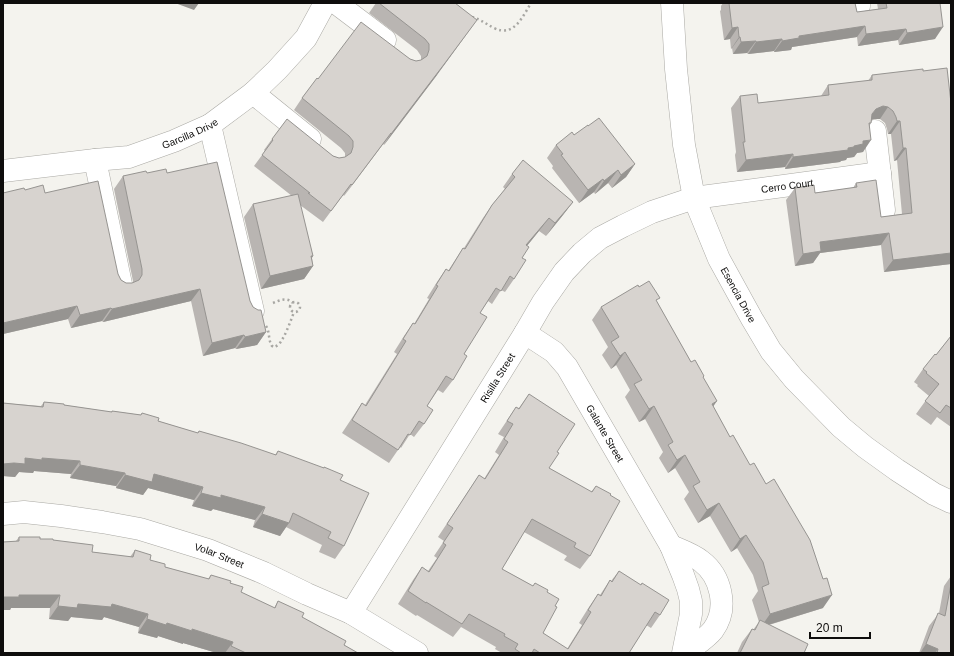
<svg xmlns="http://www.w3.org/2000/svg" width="954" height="656" font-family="Helvetica,sans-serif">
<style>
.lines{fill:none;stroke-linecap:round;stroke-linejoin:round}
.minor-casing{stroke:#aaa9a4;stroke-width:23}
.path{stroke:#a8a7a3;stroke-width:2.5;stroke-dasharray:2 3;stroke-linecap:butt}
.minor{stroke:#fff;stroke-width:22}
.wall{fill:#b9b5b2}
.shaded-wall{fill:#969491}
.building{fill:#d7d3cf;stroke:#969491}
.labels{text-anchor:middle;stroke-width:3;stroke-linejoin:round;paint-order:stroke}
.street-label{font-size:10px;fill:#0e0d0c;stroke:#f4f3ee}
</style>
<rect width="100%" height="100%" fill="#f4f3ee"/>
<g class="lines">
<defs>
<g id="minor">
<path d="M336,3l49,37"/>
<path id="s1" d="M672,3l4,66 8,76 10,53 25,61 33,60 19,32 23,28 47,48 24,20 32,23 37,24 17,8"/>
<path d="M859,3v3"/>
<path d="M253,93l57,46"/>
<path d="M210,125l43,186"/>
<path d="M875,131l9,79"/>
<path d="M95,160l26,124"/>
<path id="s2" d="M3,171l92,-11 34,-3 45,-16 36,-16 43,-32 24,-23 29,-32 19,-35"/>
<path id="s3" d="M525,333l29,19 13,15 104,179 12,29 5,14 3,12v13l-8,39"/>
<path id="s4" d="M3,514l21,-2 37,4 41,6 38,7 68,21 56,23 43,21 44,19 66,40"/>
<path d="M671,546c9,4 21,8 30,15 20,15 28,47 12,69 -6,8 -19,16 -28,23"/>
<path id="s5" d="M351,613l174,-280 18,-31 21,-30 18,-19 18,-15 23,-12 29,-14 42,-14 186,-25"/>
</g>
</defs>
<!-- minor casing -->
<use href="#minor" class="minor-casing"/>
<!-- path -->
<path class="path" d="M472,17c10,3 14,7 22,11 20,10 29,-12 37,-25
M290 307a5 5 0 1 1 10 0a5 5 0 1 1-10 0Z
M273,303c7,-3 14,-6 20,0
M266,326c4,6 2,14 6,20 3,1 3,1 6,-1 6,-5 13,-25 16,-33"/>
<!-- minor -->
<use href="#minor" class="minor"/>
</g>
<!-- wall -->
<path class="wall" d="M376,3h79l-18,72 -53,70 -1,-1 -39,52 -1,-1 -20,27 -23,-17 13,51 -1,2 1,8 -9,13 -43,10 -17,-72 9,-13 39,-8 -38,-30 11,-15 -1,-1 8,-11 61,17 6,2 6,-1v-4l-4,-5 -47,-38 8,-12 16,-19 92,-20 6,2 5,-1v-4l-4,-6 -48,-37z
M723,3h132l2,9 21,-3 -1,-6h63l-5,36 -36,6 -1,-5 -40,6 -1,-9 -65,10 -1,3 -17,2v-1l-26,3 -1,-1 -14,1 -1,-6 -1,1 -1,-10 -6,1 -4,-29 1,-1v-4z
M923,71l28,32v161l-67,8 -3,-27 -61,8 -7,10 -18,3 -9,-66 9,-12 20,5 38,-5 3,-5 25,34 21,-3 -5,-54 -3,1 -3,-27h-3l-1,-5 -2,-6 -5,-4h-6l-2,1 -2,5 -7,27 -6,1 -3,4 -7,1 -1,2 -5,1 -1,1 -55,7v-2l-48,5 -2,-17 1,-3 -5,-44 9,-12 18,7 63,-7 7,-11 40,-4 4,-6z
M588,126l47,38 -9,13 -14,11 -4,-5 -13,11 -1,-2 -15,11 -27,-35 1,-2 -6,-8 9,-13 18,-10z
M147,173h20l83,128 16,31 -9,13 -21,4 -1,-1 -32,8 -12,-55 -88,21 -1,-1 -31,7 -3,-9 -65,15v-141l22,-3 20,3 73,81 3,6 5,3h7v-2l-19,-92 9,-13z
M512,174l61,28 -10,13 -17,21 -7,-5 -12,15 -13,33 -9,13 -4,-2 -9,14 -4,-3 -8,12 -16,41 -11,26 -10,13 -5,-3 -11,16 -3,18 -10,13 -4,-3 -9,14 -1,-1 -11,16 -47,-30 20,-30 3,2 32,-51 -3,-2 10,-16 9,-13 1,1 15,-25 -2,-1 10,-16 9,-13 2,2 15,-23h1l19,-30 9,-13 13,-16 -2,-2z
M639,287l18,15 34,60 12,15 10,29 110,202 -54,17 35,28h-67l5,-11 10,-13 1,1 6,-8 -7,-22 6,-9 -5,-16 -16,-27 -6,4 -21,-36 -12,7 -14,-24 5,-7 -14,-24 -7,5 -9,-15 4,-6 -18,-33 -6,3 -14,-25 5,-7 -14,-25 -5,4 -9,-14 6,-8 -16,-27 9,-13z
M951,336v91l-14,-10 -6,8 -15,-11 13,-18 -12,-10 1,-1 -4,-3 9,-13 13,-14z
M529,394l28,58 -8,16 42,24 5,-6 -6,70 -10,13 -16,-9 3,-4 -43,-24 -22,37 31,17 2,-3 12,9 8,14 -12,27 24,16 15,-24 -3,-2 10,-16 9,-13 2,1 10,-15 1,1 8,-10 41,44 -9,13 -5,-3 -17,28h-127l-7,-4 1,-2 -35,-20 -8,10 -36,-22 -1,1 -18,-12 15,-24 9,-13 6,4 9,-13 -3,-2 10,-15 -6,-4 41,-62 5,4 15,-24 -4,-3 9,-15 -6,-3 18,-27 3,1z
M44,402l20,3 47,7 1,-1 29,4 1,-2 16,8 40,12 1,-2 76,24 3,-4 62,29 4,66 -9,13 -16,-7 3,-7 -36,-18 -6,9 -27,-9 2,-7 -42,-11 -2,2 -19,-5 2,-6 -46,-12 -5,7 -27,-7v-2l-46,-8 1,-4 -37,-3 -1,2 -14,-1 -4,5 -12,-1v-73l38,3z
M19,537l34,3 39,12 38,5 5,-7 15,10 15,7 43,12 3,-4 19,8 11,9 33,16 4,-7 66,44 14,8h-141l-34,-10v1l-25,-8 -1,2 -19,-5 1,-6 -35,-10 -2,3 -31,-3 -3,4 -19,-2 1,-11h-39l-1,2h-7v-68l13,-1z
M951,576v77h-32l10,-27 10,-13 5,-27z"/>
<!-- shaded-wall -->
<path class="shaded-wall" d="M175,3h24l-5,7z
M477,20l-40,55 -53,70 7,-11z
M865,26l-8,11 -65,10 -1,3 -17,2 8,-11 17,-5z
M738,27l-8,12 -6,1 8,-12z
M943,27l-8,12 -36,6 8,-12z
M906,29l-8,11 -40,6 8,-12z
M739,37h1l-8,11 -1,1z
M782,39l-8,12 -26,3 8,-12z
M756,41l-9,12 -14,1 8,-12z
M883,106l5,1 -8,12h-6l-7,2 9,-12z
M897,121h3l-9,13h-3z
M391,133l-8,11 -39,52 8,-11z
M871,140l-8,12 -6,1 -3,4 -7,1 -1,2 -5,1 -1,1 -55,7 8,-12 55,-9 15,-7z
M903,148h3l-9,12 -3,1z
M793,154l-8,13 -48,5 9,-12z
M635,164l-9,13 -14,11 9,-13z
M618,170l-10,13 -13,11 9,-13z
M603,179l-9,13 -15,11 9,-13z
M573,202l-10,13 -17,21 9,-13z
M549,218l-10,13 -22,27 9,-13z
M889,233l-8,12 -61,8 -7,10 -18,3 8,-12 17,-12z
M951,253v11l-67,8 9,-12z
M311,256h2l-9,12 9,-2 -9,13 -43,10 9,-13z
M200,289l-9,12 -88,21 9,-13z
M77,306l-9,13 -65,15v-11z
M111,308l-9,13 -31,7 9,-13z
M266,332l-9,13 -21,4 9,-12z
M244,335l-9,13 -32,8 9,-13z
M625,352l-9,13 -5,4 9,-13z
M717,401l-9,13 4,-10z
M654,406l-9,13 -6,3 10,-13z
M685,455l-10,13 -7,5 9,-13z
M25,458h17l38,3 -9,13 -37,-3 -1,2 -14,-1 -4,5 -12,-1v-12z
M80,465l45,8 -9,13 -46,-8z
M154,474l49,13 -9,13 -46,-12 -5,7 -27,-7 9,-13z
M201,493l20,2 44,12 -10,13 -42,-11 -2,2 -19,-5z
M719,503l-9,13 -12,7 9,-13z
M262,514l27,9 -9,13 -27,-9z
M746,535l-9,13 -6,4 9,-13z
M19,595h41l-10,13h-39l-1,2h-7v-13z
M832,595l-9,13 -62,19 9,-13z
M78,604h34l36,10 -9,13 -35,-10 -2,3 -31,-3 -3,4 -19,-2 9,-13z
M147,619l20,4 25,6 41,13 -8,11h-8l-34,-10v1l-25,-8 -1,2 -19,-5z
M926,644l12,5 -3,4h-15z"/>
<!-- building -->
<path class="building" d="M379,3h76l22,17 -32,43 -54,71v-1l-39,52 -1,-1 -20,27 -23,-18h2l-48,-38 11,-15 -1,-1 15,-20 46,37 6,2 6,-1 6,-4 2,-6v-6l-4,-5 -47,-38 15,-20 1,1 43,-57 49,37 6,2 5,-1 6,-4 2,-6v-6l-4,-5z
M729,3h126l2,9 30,-4 -1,-5h54l3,24 -36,6 -1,-4 -40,5 -1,-8 -66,10v2l-17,3v-2l-26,3v-1l-15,1 -1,-5h-1l-1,-10 -6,1z
M947,68l4,35v150l-58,7 -4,-27 -69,9 1,9 -18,3 -8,-66 19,-3 1,8 42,-6 -1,-4 20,-3 5,37 31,-4 -6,-65h-3l-3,-27h-3l-1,-4 -3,-6 -5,-4 -5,-1 -7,3 -4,5 -1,9h-2l2,17 -8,1v3l-9,2v1l-6,1v2l-55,7v-3l-47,6 -3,-18h2l-5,-46 17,-2 1,9 71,-8 -1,-10 44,-5v-5l51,-6v2z
M599,118l36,46 -14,11 -3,-5 -14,11 -1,-2 -15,11 -27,-35 2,-1 -7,-9 16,-13 2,3 14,-10v1z
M523,160l50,42 -18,21 -6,-5 -23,27 3,2 -7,11 4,2 -12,19 -4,-3 -9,15 -5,-3 -16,25 7,4 -23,37 3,2 -14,24 -7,-4 -19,30 6,4 -9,14 -5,-3 -9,14 -2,-1 -10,16 -46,-30 10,-17 4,3 40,-65 -3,-2 10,-16 2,1 23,-38 -2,-1 10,-16 3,2 14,-23 2,1 27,-44 23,-28 -3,-3z
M217,162l33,139 3,6 5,3h3l5,22 -21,5 -1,-2 -32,8 -12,-54 -88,20 -1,-1 -31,7 -3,-9 -74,17v-130l21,-5 1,2 18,-5 2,8 53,-12 20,93 3,6 5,3h6l7,-3 3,-5v-6l-19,-93 23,-5 1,2 19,-4 1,4z
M298,194l15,62h-2l2,10 -43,10 -17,-72z
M649,281l11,17 -4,2 35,62 4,-2 9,16 -1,1 14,24 -5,3 18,33 3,-2 17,30 4,-2 12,21 8,-5 36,61 13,39 4,-1 5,17 -62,19 -8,-27 7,-3 -6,-22 -17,-27 -6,4 -21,-36 -12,7 -14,-24 7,-4 -15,-27 -8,5 -9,-15 5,-3 -19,-36 -5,3 -15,-25 8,-4 -17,-28 -5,4 -9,-14 8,-5 -18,-30 37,-22 1,2z
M951,336v72l-5,-3 -6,8 -15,-12 14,-17 -13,-11 1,-1 -4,-3 12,-15 1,1z
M529,394l46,30 -18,28 2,1 -10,15 43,24 4,-6 15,8 -1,1 10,6 -30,55 -16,-9 2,-4 -44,-24 -30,50 31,17 2,-3 13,7 -1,2 12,7 -4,7 2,1 -14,26 25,16 23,-37 -3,-2 10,-16 3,2 9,-16 2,2 7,-11 22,14 1,-2 27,17 -9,15 -5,-3 -26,41h-89l-6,-4 -2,4h-11l-6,-4 3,-5 -14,-8 1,-2 -36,-20 -7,10 -36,-22v1l-18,-12 14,-24 7,5 17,-27 -3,-2 10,-15 -6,-4 32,-49 6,4 23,-37 -4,-3 9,-15 -6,-3 9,-14 3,2z
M44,402l20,2v1l48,7v-1l29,4 1,-2 17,5 -1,3 40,12 1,-2 42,12 35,12 2,-4 46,17v-1l19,8 -3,5 29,13 -25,53 -16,-8 3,-6 -38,-19 -4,10 -27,-9 3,-7 -44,-12v3l-20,-5 2,-6 -49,-13 -2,8 -27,-7v-2l-45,-8v-4l-38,-3v2l-17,-2v6l-11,-1 -11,1v-61l40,4z
M19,537h21v2h13v1l40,5 -1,7 41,5 2,-7 16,5 -1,5 15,4v3l44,12 2,-4 20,6 -1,2 13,4 -2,5 34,16 3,-7 26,12 -2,4 44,24 -2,4 14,8h-112l-15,-7 2,-4 -41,-13v2l-25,-8 -1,2 -19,-6 1,-5 -36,-10 -1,3 -33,-3 -1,4 -19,-2 2,-11h-41v2h-16v-55l16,-1z
M951,584v69h-14l1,-4 -12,-5 12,-31 7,3z
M760,620l48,24 -4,9h-64l12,-24 3,1z"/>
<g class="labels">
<!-- street labels -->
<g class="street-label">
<text dy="4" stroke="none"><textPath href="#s2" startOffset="192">Garcilla Drive</textPath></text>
<text dy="4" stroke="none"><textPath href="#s5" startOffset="648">Cerro Court</textPath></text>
<text dy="4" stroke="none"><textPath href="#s1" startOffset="303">Esencia Drive</textPath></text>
<text dy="4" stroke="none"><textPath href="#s5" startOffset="277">Risilla Street</textPath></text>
<text dy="4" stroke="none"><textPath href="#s3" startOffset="131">Galante Street</textPath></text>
<text dy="4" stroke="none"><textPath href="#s4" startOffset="222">Volar Street</textPath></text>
</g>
</g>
<!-- border -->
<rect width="954" height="656" fill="none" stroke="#0e0d0c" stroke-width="8"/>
<!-- scale -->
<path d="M810 632v6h60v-6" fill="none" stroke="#0e0d0c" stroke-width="2"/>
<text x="816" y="632" font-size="12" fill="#0e0d0c" stroke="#f4f3ee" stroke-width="3" paint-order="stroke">20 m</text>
</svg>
